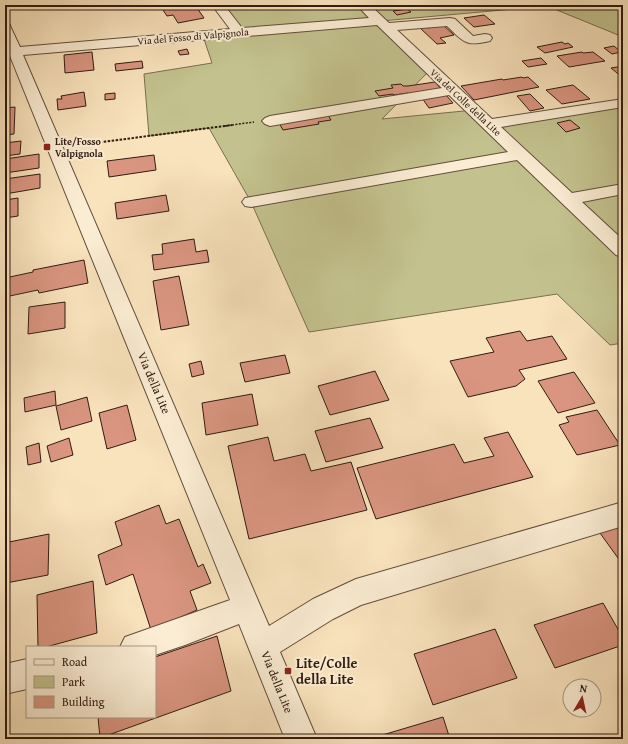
<svg xmlns="http://www.w3.org/2000/svg" width="628" height="744" font-family="'Gentium Book Plus',serif">
<style>
.green{fill:#c3c28e;stroke:#7a6e50}
.building{fill:#da9581;stroke:#311b11}
.lines{fill:none;stroke-linecap:round;stroke-linejoin:round}
.minor-casing{stroke:#634d3c;stroke-width:2}
.path-far1{stroke:#311b11;stroke-width:1.5;stroke-dasharray:2 1.5;stroke-linecap:butt}
.path{stroke:#311b11;stroke-width:2;stroke-dasharray:2.5 1.5;stroke-linecap:butt}
.minor{fill:#fbedd4;fill-rule:evenodd}
.poi-dot{fill:#8f2418;stroke:#fbedd4;stroke-width:1.5}
.labels{text-anchor:middle;stroke-width:4;stroke-linejoin:round;paint-order:stroke}
.far-street-label{font-size:10px;fill:#311b11;stroke:#fbedd4}
.far-poi-label{font-size:10px;font-weight:bold;fill:#311b11;stroke:#fbedd4;text-anchor:start}
.street-label{font-size:12px;fill:#311b11;stroke:#fbedd4}
.near-poi-label{font-size:14px;font-weight:bold;fill:#311b11;stroke:#fbedd4;text-anchor:start}
</style>
<rect width="100%" height="100%" fill="#f9e3bd"/>
<filter id="stains"><feTurbulence type="fractalNoise" baseFrequency=".005" numOctaves="4"/><feColorMatrix values="0 0 0 0 .2 0 0 0 0 .09 0 0 0 0 .02 0 0 0 .5 -.17"/></filter>
<radialGradient id="worn" r=".72"><stop offset=".6" stop-color="#630" stop-opacity="0"/><stop offset="1" stop-color="#630" stop-opacity=".3"/></radialGradient>
<!-- green -->
<path class="green" d="M273,5h350v32l-76,-31 -166,15 50,48 -49,50 92,-9 15,14 134,-21v240l-13,2 -53,-51 -248,38 -58,-130 -42,-74 -60,8 -5,-62 68,-11 -9,-27 36,-3 -17,-23z"/>
<!-- building -->
<path class="building" d="M172,5h23l9,13 -26,5 -5,-8 -6,1 -6,-9z
M407,9l4,3 -14,3 -4,-4z
M484,15l11,9 -21,3 -10,-9z
M443,25l11,10 -14,3 6,5 -9,1 -18,-17 8,-1 1,2z
M562,42l3,2 3,-1 5,4 -28,6 -8,-6z
M614,46l7,6 -9,2 -8,-6z
M187,49l2,5 -9,1 -2,-4z
M92,52l2,18 -29,3 -1,-18z
M582,52l1,1 10,-1 12,9 -36,6 -12,-11z
M541,58l6,6 -19,3 -6,-6z
M142,61l1,7 -27,3 -1,-7z
M623,66v12l-12,-10z
M522,77l1,1 5,-1 11,10 -65,13 -13,-14 41,-7 1,1z
M435,82l7,8 -32,5 -2,-2 -14,2 -1,-1 -14,2 -4,-5 18,-3 -2,-3 10,-1 2,2h5z
M573,85l17,14 -28,5 -16,-14z
M84,92l2,14 -28,4 -1,-11h5l-1,-3z
M115,93v6l-10,1v-6z
M445,94l8,9 -24,5 -7,-10z
M530,94l14,14 -14,3 -13,-15z
M15,107l-1,27 -9,1v-27z
M326,112l5,8 -13,2 1,2 -36,6 -4,-7z
M570,120l10,8 -14,4 -9,-9z
M21,141l-1,13 -15,2v-13z
M39,154v14l-34,5v-14z
M154,155l2,15 -47,7 -2,-16z
M40,174v14l-35,6v-15z
M166,195l3,16 -52,8 -2,-16z
M18,198v18l-13,2v-18z
M194,239l2,13 11,-2 2,12 -55,8 -2,-15 11,-1 -1,-10z
M84,260l4,23 -49,10 -1,-3 -33,7v-19l28,-6v-2z
M179,276l10,49 -28,5 -8,-49z
M65,302v26l-37,6 1,-27z
M520,331l7,10 25,-5 15,23 -48,11 6,9 -9,7 -48,11 -18,-36 44,-9 -8,-14z
M285,355l5,18 -45,9 -5,-19z
M201,361l3,13 -12,3 -3,-13z
M375,371l14,29 -59,15 -12,-29z
M574,372l21,31 -37,10 -20,-32z
M55,391l1,14 -31,7 -1,-14z
M252,394l6,31 -52,10 -4,-32z
M87,397l5,24 -31,9 -5,-24z
M127,405l9,35 -29,9 -8,-36z
M597,410l23,35 -43,10 -18,-30 10,-3 -3,-5z
M370,418l13,30 -57,14 -11,-31z
M508,432l25,45 -157,42 -19,-51 97,-24 10,19 30,-7 -10,-18z
M268,437l6,24 31,-7 6,17 40,-9 16,48 -118,29 -21,-93z
M69,438l4,17 -22,7 -4,-16z
M39,443l2,19 -13,3 -2,-18z
M159,505l7,19 13,-5 19,48 5,-3 8,19 -21,8 7,19 -46,20 -18,-56 -27,11 -8,-30 24,-10 -7,-23z
M623,523v42l-23,-32z
M49,534l-1,41 -42,8 3,-41z
M93,581l4,52 -51,14h-8l-1,-52z
M603,603l20,35v7l-68,23 -21,-43z
M495,629l22,49 -84,27 -19,-51z
M217,636l14,55 -131,47 -2,-21h57v-60z
M443,717l7,22h-81z"/>
<g class="lines">
<defs>
<path id="minor" d="M212,5h12l18,23 127,-10 -12,-13h13l19,18 61,-5 5,1 18,17 12,-2 5,1 2,3 -2,3c-25,6 -26,1 -43,-15l-50,4 95,89 131,-20v8l-122,20 71,66 51,-9v10l-41,8 41,38v17l-7,-2 -99,-95 -266,47 -6,-1 -3,-4 3,-4 6,-1 257,-45 -59,-57 -179,31 -5,-2 -3,-3 3,-3 5,-2 172,-28 -65,-63 -354,30 246,571 44,-27 43,-20 267,-77v24l-262,79 -28,14 -53,33 37,87h-32l-46,-115 -54,21 -30,10v-8h-35l5,-10 105,-37 -220,-544h-5v-8h2l-2,-4v-20l5,1 1,3 9,19 210,-18z
M27,659v30l-22,5v-30z"/>
</defs>
<!-- minor casing -->
<use href="#minor" class="minor-casing"/>
<!-- path-far1 -->
<path class="path-far1" d="M225,126l29,-4"/>
<!-- path -->
<path class="path" d="M72,146l160,-21"/>
<!-- minor -->
<use href="#minor" class="minor"/>
</g>
<!-- markers -->
<g class="poi-dot">
<rect x="43" y="143" width="8" height="8" rx="2"/>
<rect x="284" y="667" width="8" height="8" rx="2"/>
</g>
<g class="labels">
<!-- far-street labels -->
<g class="far-street-label">
<text transform="translate(193 36) rotate(-5)" y="4">Via del Fosso di Valpignola</text>
<text transform="translate(466 102) rotate(43)" y="4">Via del Colle della Lite</text>
</g>
<!-- far-poi labels -->
<g class="far-poi-label">
<text x="55" y="145">Lite/Fosso<tspan x="55" dy="12">Valpignola</tspan></text>
</g>
<!-- street labels -->
<g class="street-label">
<text transform="translate(154 383) rotate(67)" y="4">Via della Lite</text>
<text transform="translate(277 682) rotate(68)" y="4">Via della Lite</text>
</g>
<!-- near-poi labels -->
<g class="near-poi-label">
<text x="296" y="668">Lite/Colle<tspan x="296" dy="16">della Lite</tspan></text>
</g>
</g>
<!-- margin -->
<rect width="628" height="744" fill="none" stroke="#f9e3bd" stroke-width="20"/>
<rect x="6" y="6" width="616" height="732" fill="none" stroke="#311b11" stroke-width="2"/>
<rect x="10" y="10" width="608" height="724" fill="none" stroke="#311b11"/>
<!-- legend -->
<rect x="26" y="646" width="130" height="72" fill="#fbedd4" stroke="#aa9986"/>
<rect x="34" y="659" width="20" height="6" fill="#fbedd4" stroke="#aa9986"/>
<text x="62" y="666" font-size="12" fill="#311b11">Road</text>
<rect x="34" y="676" width="20" height="12" fill="#c3c28e" stroke="#aa9986"/>
<text x="62" y="686" font-size="12" fill="#311b11">Park</text>
<rect x="34" y="696" width="20" height="12" fill="#da9581" stroke="#aa9986"/>
<text x="62" y="706" font-size="12" fill="#311b11">Building</text>
<!-- north arrow -->
<g transform="translate(582 698) rotate(9)"><circle r="19" fill="#fbedd4" stroke="#aa9986"/>
<path d="M0-3L7 15L0 10L-7 15Z" fill="#8f2418"/>
<text y="-6" font-size="11" font-weight="bold" text-anchor="middle" fill="#311b11">N</text>
</g>
<rect width="100%" height="100%" filter="url(#stains)"/>
<rect width="100%" height="100%" fill="url(#worn)"/>
</svg>
